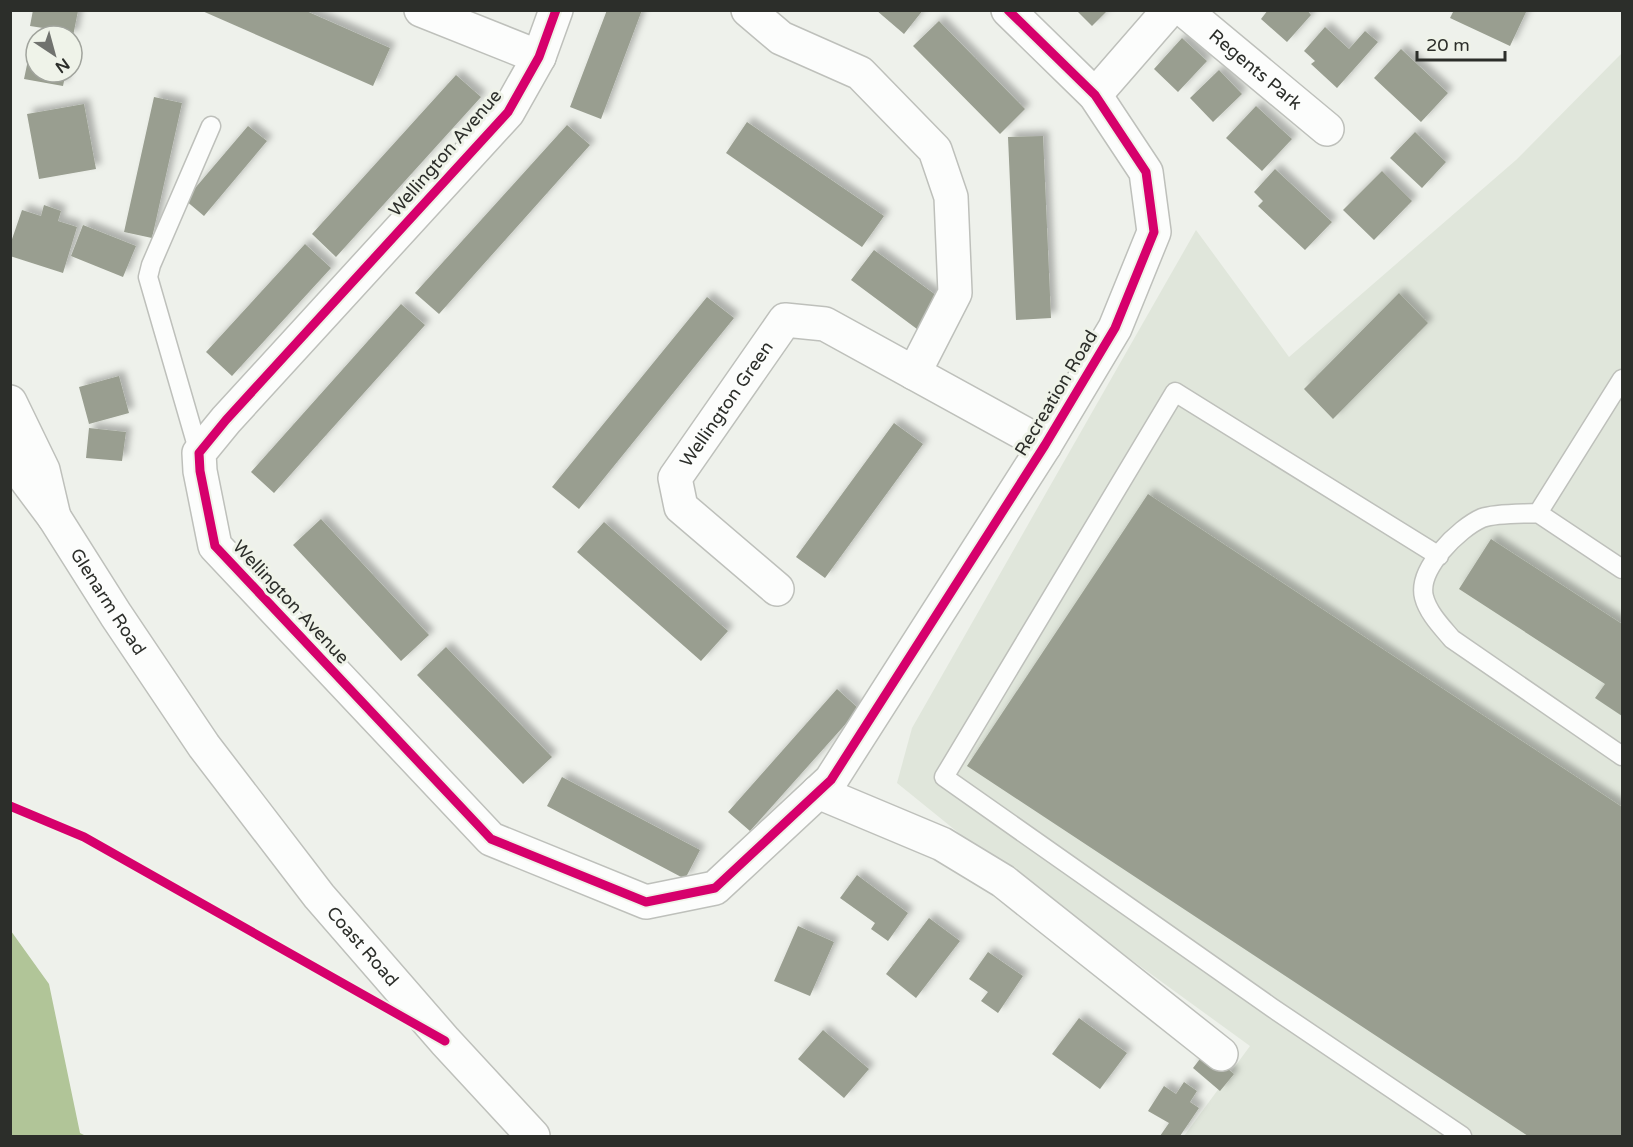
<svg xmlns="http://www.w3.org/2000/svg" width="1633" height="1147" font-family="'Varela Round',sans-serif">
<style>
.built{fill:#e0e6db}
.water{fill:#b1c598}
.building{fill:#999e90;filter:url(#shadow)}
.lines{fill:none;stroke-linecap:round;stroke-linejoin:round}
.service-casing{stroke:#bec0bb;stroke-width:21}
.minor-casing{stroke:#bec0bb;stroke-width:36}
.primary-casing{stroke:#bec0bb;stroke-width:36}
.service{stroke:#fcfdfc;stroke-width:18}
.minor{stroke:#fcfdfc;stroke-width:33}
.primary{stroke:#fcfdfc;stroke-width:33}
.cycleway-casing{stroke:#eff3e9;stroke-width:13}
.cycleway{stroke:#d6006c;stroke-width:9}
.labels{text-anchor:middle;stroke-width:6;stroke-linejoin:round;paint-order:stroke}
.street-label{font-size:18px;fill:#2c2e2a;stroke:#eff3e9}
</style>
<defs>
<filter id="shadow"><feDropShadow dx="5.5" dy="-5.5" stdDeviation="3" flood-color="#0004"/></filter>
</defs>
<rect width="100%" height="100%" fill="#eef1eb"/>
<!-- built -->
<path class="built" d="M1622,53v1083h-438l66,-90 -274,-199 -79,-64 15,-55 284,-498 93,127 227,-197z"/>
<!-- water -->
<path class="water" d="M11,931l38,53 31,149 6,3h-75z"/>
<!-- building -->
<path class="building" d="M33,10l45,1 -5,25h-32l2,-8 -13,-2z
M200,10h104l86,38 -17,38z
M607,10h35l-41,109 -31,-12z
M876,10h47l-19,24z
M1076,10h32l-16,16z
M1268,10h39l4,5 -24,27 -26,-23z
M1454,10h73l-17,36 -60,-28z
M939,21l86,88 -25,25 -87,-88z
M1325,27l24,22 16,-18 13,11 -41,46 -26,-24 4,-3 -11,-10z
M1182,38l25,23 -29,31 -24,-23z
M1401,49l47,44 -27,29 -47,-44z
M28,60l8,2v10h30l-3,14 -39,-7z
M1219,70l23,24 -29,28 -23,-24z
M456,75l25,22 -145,160 -24,-23z
M154,97l28,6 -30,135 -28,-6z
M84,104l12,65 -57,10 -12,-65z
M1256,106l36,33 -30,32 -36,-33z
M747,122l137,94 -22,31 -136,-94z
M567,125l23,20 -151,169 -24,-21z
M248,126l19,15 -63,75 -19,-16z
M1415,132l31,30 -24,26 -32,-30z
M1043,136l8,182 -35,2 -8,-183z
M1275,169l57,53 -27,28 -47,-44 5,-5 -9,-9z
M1382,171l30,30 -38,39 -31,-30z
M44,205l17,6 -3,10 19,6 -14,46 -53,-17v-11l12,-35 19,6z
M83,225l53,21 -13,31 -52,-21z
M305,244l26,24 -99,108 -26,-24z
M874,250l70,51 -23,31 -70,-52z
M1399,293l29,30 -95,96 -29,-30z
M707,297l27,21 -155,191 -27,-22z
M401,304l24,21 -151,168 -23,-21z
M119,376l10,37 -40,11 -10,-37z
M894,423l29,21 -98,134 -29,-21z
M89,428l37,4 -4,29 -36,-3z
M1148,494l474,313v329h-94l-561,-370z
M321,519l108,116 -28,26 -108,-116z
M604,522l124,109 -27,30 -124,-109z
M1491,539l131,85v92l-27,-18 10,-14 -146,-95z
M446,647l106,110 -29,27 -106,-109z
M837,689l22,20 -109,122 -22,-19z
M562,777l138,73 -15,29 -138,-73z
M857,875l51,38 -20,28 -17,-12 4,-6 -35,-25z
M929,918l31,23 -44,57 -30,-24z
M798,926l36,16 -24,54 -36,-15z
M988,952l35,24 -25,37 -17,-12 7,-9 -19,-13z
M1079,1018l48,35 -27,36 -48,-35z
M823,1030l46,39 -25,29 -46,-39z
M1206,1051l28,23 -14,17 -27,-23z
M1184,1082l13,9 -7,11 9,6 -19,28h-20l9,-13 -21,-12 16,-25 12,8z"/>
<g class="lines">
<defs>
<path id="service" d="M1622,379l-84,134 84,56
M199,453l-51,-176 3,-12 60,-139
M1538,513c-16,1 -42,0 -56,5 -23,10 -65,51 -58,79 4,16 18,30 28,42l170,117
M1439,556l-264,-164 -231,385 327,230 191,129"/>
<g id="minor">
<path d="M421,10l118,47"/>
<path d="M556,10l-17,47 -31,55 -282,308 -27,33 1,18 15,75 276,293 155,63 69,-14 116,-108 214,-335 70,-117 39,-96 -8,-60 -51,-77 -87,-85"/>
<path d="M748,10l33,28 79,35 75,77 16,47 4,96 -41,80"/>
<path id="s1" d="M1184,10l143,119"/>
<path d="M1095,95l74,-85"/>
<path d="M10,402l33,68 11,47"/>
<path id="s2" d="M777,589l-96,-82 -6,-29 110,-158 40,4 220,121"/>
<path d="M818,792l124,52 61,37 218,173"/>
</g>
<g id="primary">
<path id="s3" d="M10,458l44,59 62,98 88,131 115,150 126,145 88,95"/>
</g>
</defs>
<!-- service casing -->
<use href="#service" class="service-casing"/>
<!-- minor casing -->
<use href="#minor" class="minor-casing"/>
<!-- primary casing -->
<use href="#primary" class="primary-casing"/>
<!-- service -->
<use href="#service" class="service"/>
<!-- minor -->
<use href="#minor" class="minor"/>
<!-- primary -->
<use href="#primary" class="primary"/>
<defs>
<path id="cycleway" d="M556,10l-17,47 -31,55 -282,308 -27,33 1,18 15,75 276,293 155,63 69,-14 116,-108 214,-335 70,-117 39,-96 -8,-60 -51,-77 -87,-85
M10,806l74,31 361,204"/>
</defs>
<!-- cycleway casing -->
<use href="#cycleway" class="cycleway-casing"/>
<!-- cycleway -->
<use href="#cycleway" class="cycleway"/>
</g>
<g class="labels">
<!-- street labels -->
<g class="street-label">
<text dy="6" stroke="none"><textPath href="#s1" startOffset="93">Regents Park</textPath></text>
<text transform="translate(445 153) rotate(-49)" y="6">Wellington Avenue</text>
<text transform="translate(1056 393) rotate(-59)" y="6">Recreation Road</text>
<text dy="6" stroke="none"><textPath href="#s2" startOffset="246">Wellington Green</textPath></text>
<text dy="6" stroke="none"><textPath href="#s3" startOffset="174">Glenarm Road</textPath></text>
<text transform="translate(291 602) rotate(47)" y="6">Wellington Avenue</text>
<text dy="6" stroke="none"><textPath href="#s3" startOffset="603">Coast Road</textPath></text>
</g>
</g>
<!-- border -->
<rect width="1633" height="1147" fill="none" stroke="#2c2e2a" stroke-width="24"/>
<!-- north arrow -->
<g transform="translate(54 54) rotate(144)"><circle r="28" fill="#eff3e9" stroke="#a1a49d" stroke-width="1.5"/>
<path d="M0-4.5L10 22L0 15L-10 22Z" fill="#70726e"/>
<text y="-9" font-size="16" font-weight="bold" text-anchor="middle" fill="#2c2e2a">N</text>
</g>
<!-- scale -->
<path d="M1417 51v9h88v-9" fill="none" stroke="#2c2e2a" stroke-width="3"/>
<text x="1426" y="51" font-size="18" fill="#2c2e2a" stroke="#eff3e9" stroke-width="4.5" paint-order="stroke">20 m</text>
</svg>
